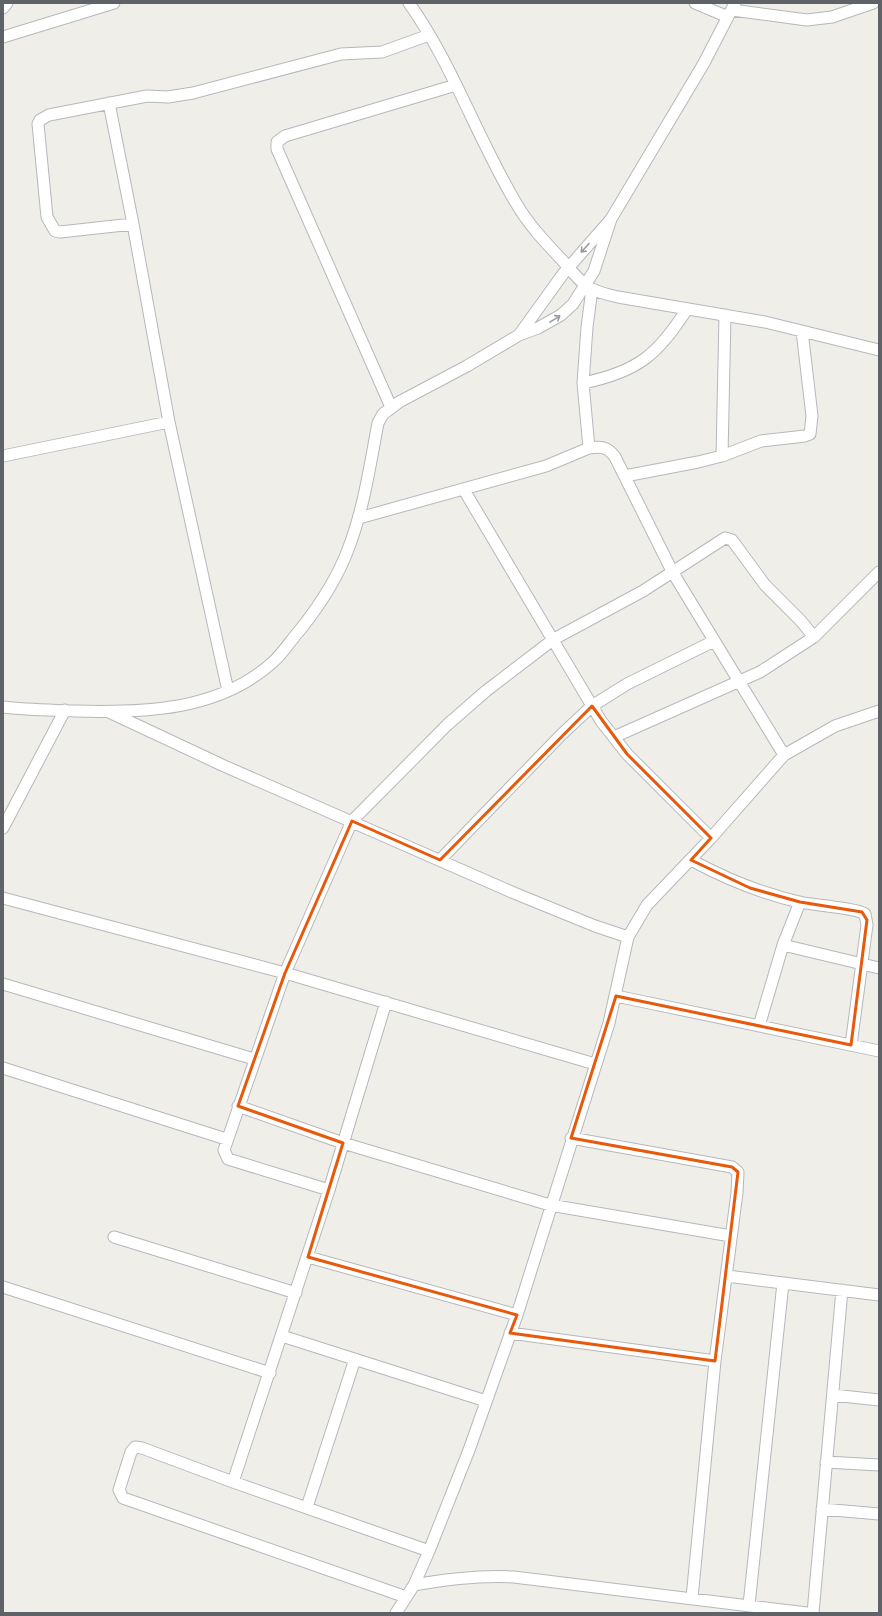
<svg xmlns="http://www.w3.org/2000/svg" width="882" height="1616" font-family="Montserrat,sans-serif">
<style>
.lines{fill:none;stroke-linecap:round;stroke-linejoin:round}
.minor-casing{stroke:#b5b8bb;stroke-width:13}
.minor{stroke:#fff;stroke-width:11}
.oneway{stroke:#979a9c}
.marked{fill:none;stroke:#e8590c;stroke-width:3;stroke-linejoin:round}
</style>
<rect width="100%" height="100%" fill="#f0eee8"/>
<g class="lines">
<defs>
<path id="minor" d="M409,3c44,62 68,135 107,200 12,21 29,39 46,57 8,9 18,23 30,29 8,4 17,6 26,8l147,25 114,28
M695,3l33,14
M3,8l4,-5
M732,10l75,10 25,-3 41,-14
M3,37l111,-34
M109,103l24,121
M519,335l44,-61 48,-55 93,-156 31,-60
M583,383c54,-11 75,-28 104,-74
M391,407l-114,-258v-7l8,-6 171,-51
M169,422l-36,-198 -73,8 -5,-1 -8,-14 -9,-93 2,-4 9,-5 98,-19 21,1 25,-4 148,-39 41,-2 47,-17
M589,448c12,-2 19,-1 26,9l58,116 111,182
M3,456l166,-34 59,269
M722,456l3,-141
M625,476l73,-14 24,-6 39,-15 44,-5 5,-2 2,-18 -10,-85
M464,490l137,231 26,33 84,84
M359,518l187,-52 43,-18 -6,-65 4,-56 5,-38
M3,707c24,3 48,3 72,4 69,2 144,0 198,-49 10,-9 18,-22 27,-32 20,-25 38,-53 49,-83 15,-40 21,-82 29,-124l5,-9 16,-12 68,-36 52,-31 19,-7 23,-13 12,-11 21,-33 17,-52
M109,712l113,53 292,128 81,33 33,11 19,-32 64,-67 73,-83 51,-29 44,-15
M614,737l146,-65 54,-35 65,-65
M3,828l62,-118
M440,860l122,-126 30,-28 35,-22 87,-43
M691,860c35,19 69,33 108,42 14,3 57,6 66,12l2,11 -16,120
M3,898l282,75 310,91
M800,902l-17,43 96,23
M3,984l251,75
M616,996l263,55
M759,1026l24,-81
M3,1068l223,71
M238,1106l105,37 207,62 181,31
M571,1138l161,29 6,5 -1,21 -22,168
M329,1190l-101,-31 -4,-9 61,-177 67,-152 95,-96 39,-34 68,-52 89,-48 82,-53 7,2 33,45 36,36 13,16
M114,1237l182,56
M308,1257l209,58
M727,1276l152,19
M3,1287l267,86
M510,1333l205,28 -23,237
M282,1336l204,65
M833,1395l46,5
M826,1462l53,3
M233,1482l96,-292 57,-188
M307,1507l48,-148
M822,1509l57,5
M414,1585c34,-6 66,-10 100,-8l293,36
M406,1597l-283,-99 -4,-8 12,-38 4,-5 7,1 91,34 196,69
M749,1605l34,-322
M396,1613l18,-28 15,-34 40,-101 48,-135 92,-292 19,-86
M813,1613l29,-323"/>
</defs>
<!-- minor casing -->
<use href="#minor" class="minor-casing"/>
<!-- minor -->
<use href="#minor" class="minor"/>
</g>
<!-- one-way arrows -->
<defs><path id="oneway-shaft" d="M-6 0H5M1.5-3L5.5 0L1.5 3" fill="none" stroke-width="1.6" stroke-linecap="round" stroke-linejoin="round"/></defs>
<g class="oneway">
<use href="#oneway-shaft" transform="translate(585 248) rotate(132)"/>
<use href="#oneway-shaft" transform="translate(555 319) rotate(-31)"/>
</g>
<!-- marked area -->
<path class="marked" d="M592,706l35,48 84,84 -20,22 59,28 50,14 62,10 5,8 -16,125 -235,-49 -45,142 161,29 6,5 -23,189 -205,-28 7,-18 -209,-58 35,-114 -105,-37 47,-133 67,-152 88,39z"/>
<!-- border -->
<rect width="882" height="1616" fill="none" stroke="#5f6367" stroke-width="8"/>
</svg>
